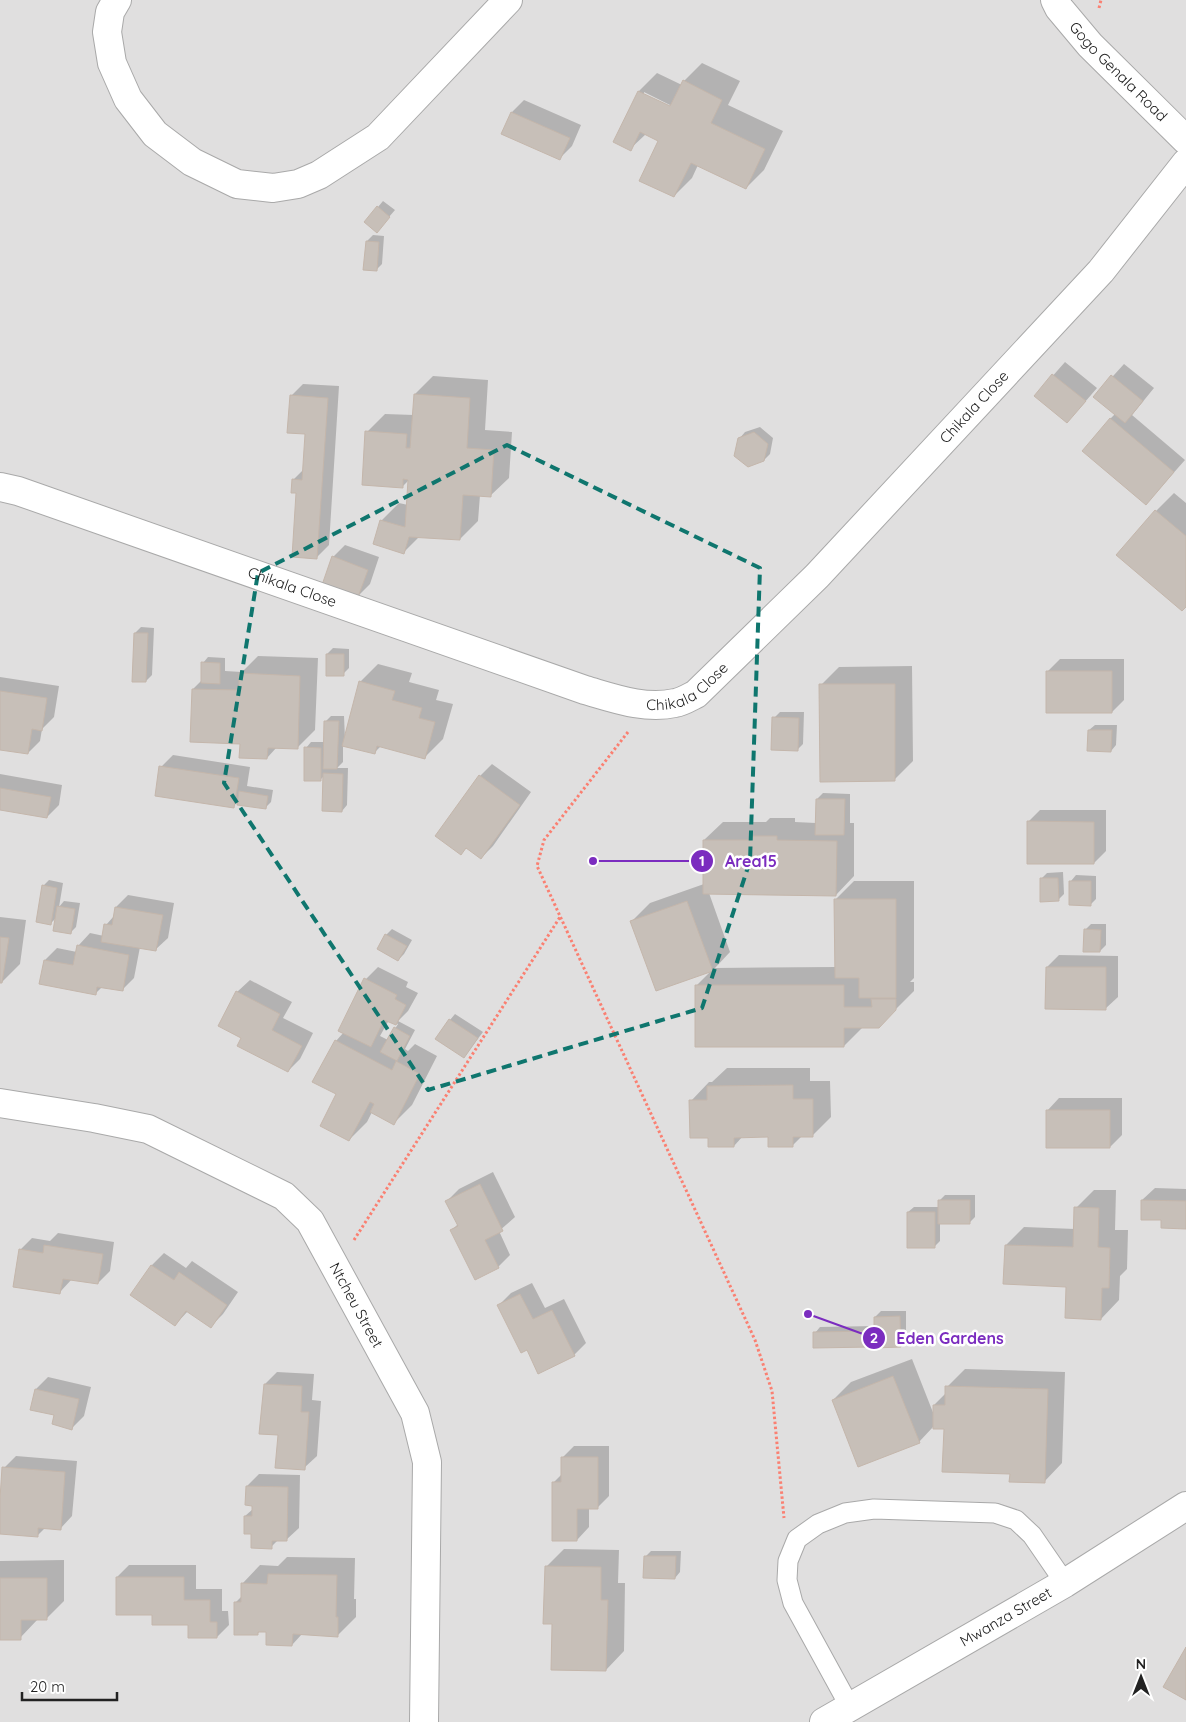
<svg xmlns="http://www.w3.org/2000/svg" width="1186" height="1722" font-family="Quicksand,sans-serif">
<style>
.residential{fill:#e0dfdf}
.shadow{fill:#0003;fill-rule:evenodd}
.building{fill:#c7bfb8;stroke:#c4b6ab}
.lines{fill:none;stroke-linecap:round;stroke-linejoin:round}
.service-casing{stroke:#a9a9a9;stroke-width:21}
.minor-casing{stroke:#a9a9a9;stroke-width:30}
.path{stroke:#fa8072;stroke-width:3;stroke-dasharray:2.5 2.5;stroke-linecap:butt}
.service{stroke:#fff;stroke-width:19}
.minor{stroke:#fff;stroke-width:28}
.marked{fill:none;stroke:#0f766e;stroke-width:4;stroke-dasharray:10 6;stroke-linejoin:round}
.labels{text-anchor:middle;stroke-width:5;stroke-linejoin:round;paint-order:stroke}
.street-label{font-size:15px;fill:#222;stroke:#fff}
.leader{fill:none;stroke:#7b2cbf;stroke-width:2}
.callout-dot{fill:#7b2cbf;stroke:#fff;stroke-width:2}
.mark-label{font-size:15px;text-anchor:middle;font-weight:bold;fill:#fff}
.callout-label{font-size:16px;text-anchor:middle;font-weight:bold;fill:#7b2cbf;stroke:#fff;stroke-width:5;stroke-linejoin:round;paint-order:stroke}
</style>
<rect width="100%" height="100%" fill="#f2efe9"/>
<!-- residential -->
<path class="residential" d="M0,0h1186v1722h-1186z"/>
<!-- shadow -->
<path class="shadow" d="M702,63l38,18 -12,24 55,26 -19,39 -18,18 -48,-23 -6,13 -18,18 -14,-56 -14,-6 -16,15 9,-58 18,-18 25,12 2,-4zM644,92l32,16 -1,2 -31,-15z
M524,100l57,25 -9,21 -12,12 -57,-25 9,-21z
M383,201l12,9 -13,15 -4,-18z
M373,235l11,1 -2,28 -6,6 -9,-29z
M1065,362l32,26 -18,21 -44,-13z
M1124,364l30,24 -22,27 53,45 -39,44 -36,-85 5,-5 -21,-17z
M433,376l55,4 -3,50 27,2 -3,46 -19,18 -10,-1 -2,26 -18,18 -40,-3 -16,16 -23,-31 18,-18 9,2 2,-26 -8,8 -35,-55 18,-18 29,1 1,-21z
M303,384l36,2 -10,159 -12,12 -24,-77 11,-11 2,-36 -15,-37z
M760,427l13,11 -3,16 -6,6 -25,-21 6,-7z
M1174,493l12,10v103l-30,-95z
M345,545l34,12 -9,27 -12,12 -25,-39z
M141,627l13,1 -2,47 -6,6 -11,-48z
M333,648l16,1v19l-6,6 -16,-20z
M258,656l60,2 -3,72 -18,18 -20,-1 -10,11 -26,-15 -48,-54 9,-9 1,-17 5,-6 17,1v13l17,1z
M1060,659h64v41l-12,12 -64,-41z
M378,664l34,9 -3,9 30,8 -3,10 17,4 -10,35 -18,18 -43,-12 -8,8 -31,-8v17l-6,6h11l-1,37 -5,6 -18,-35 -4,4 -14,-32 5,-6h13l1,-20 6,-6h13l1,23 15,-57z
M912,666l1,95 -18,18 -74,-94 18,-18z
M0,677l59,9 -5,31 -12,12 -2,12 -12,12 -28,-4z
M780,712h24l-1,32 -6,6 -23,-32z
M1095,725h22l-1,20 -5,6 -22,-21z
M173,755l77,12 -3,19 26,4 -2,12 -6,6 -28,-5 -4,3 -72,-39z
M492,764l39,28 -38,54 -12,12 -14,-11 -6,6 19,-77z
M0,774l62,11 -3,20 -12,12 -47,-8z
M823,793l27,1v29h4v53l-18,19 -127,-2 21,59 -15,16 121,-1 -1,-67 19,-19h60v97l-4,4h4v9l-36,36h-15l-19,19 -148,-60 16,-16 -80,-49 18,-18 54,-19v-44l19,-18h43l4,-4h25v4l21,1 1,-24z
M1040,810h66v41l-12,12 -66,-41z
M1063,872l1,22 -6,6 -17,-21 6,-6z
M1076,875l20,1v23l-6,6 -19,-24z
M49,880l14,3 -4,24 5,-6 16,2 -4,24 -6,6 -13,-16 -6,6 -8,-37z
M128,895l46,8 -6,35 -13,12 -15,-3 -6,31 -12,12 -19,-4 -7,7 -51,-33 12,-12 20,4 1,-6 12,-13 14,3 2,-11 8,-9 2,-9z
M0,917l26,3 -6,44 -18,18h-2z
M1091,924h15v21l-6,6 -15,-21z
M392,929l20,11 -8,14 -6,6 -12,-25z
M1059,955l59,1v41l-13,12 -58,-42z
M378,967l30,15 -2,5 12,6 -10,18 -10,10 17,9 -10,19 3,2 7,-7 22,12 -25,49 -18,18 -22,-11 -5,10 -18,18 -11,-46 -2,-53 8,-9 22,-53zM389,1020l9,4 -10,16 -8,-4z
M250,980l42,22 -9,16 30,15 -13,26 -12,12 -45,-34 -6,-45z
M455,1014l28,18 -19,25 -14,-37z
M727,1068h83v13h20l1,36 -18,18 -11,1 -9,9 -24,-9h-26l-9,10 -25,-10 -18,-35 18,-19h3z
M1059,1098h63v37l-12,12 -63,-36z
M493,1172l22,45 -16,14 11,24 -12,12 -46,-37 6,-6 -11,-23 12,-12z
M1155,1188l31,1v38l-24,-8 -20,-19z
M1094,1190h22l-1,40h13l-1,39 -7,7 -1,24 -18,19 -33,-34 -62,-40 18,-18 51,2 1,-21z
M945,1195h30v22l-6,6h-29v18l-6,6 -26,-35 6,-5h25v-6z
M58,1233l56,9 -4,29 -12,12 -26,-4 -12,13 -40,-42 12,-12 18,3z
M164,1253l22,15 6,-7 46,31 -15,22 -12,12 -23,-15 -13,14 -43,-30 20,-30z
M532,1283l13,25 19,-9 22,44 -12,12 -47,-6 -28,-44 12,-12z
M881,1311h25v29l-6,6 -24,-5 -5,4 -56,-12 5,-6 55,-1v-9z
M912,1359l22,56v-10l12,-12 1,-6 18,-18 100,3 -3,91 -18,19 -33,-9 -66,-45 -12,-1 -14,15 -86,-42 18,-18z
M277,1372l37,2 -2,26 9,1 -4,55 -13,12 -25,-34 -14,-50z
M48,1377l43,10 -7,29 -12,12 -17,-14 -19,-25z
M574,1446h35v50l-12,12h-8v19l-12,13 -24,-57 9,-9v-16z
M16,1456l61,5 -5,55 -12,13 -15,-1 -8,8 -37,-3 4,-65z
M259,1474l41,1 -1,53 -13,12h-8l-7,7 -18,-15 -8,-16 8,-7 -6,-23z
M564,1549l55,1 -1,33h7l-1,68 -18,19 -53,-47 -7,-56z
M651,1551h30l-1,21 -5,6 -30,-21z
M287,1557l68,1 -1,41h2v18l-19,19 -35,-2 -10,11 -25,-14h-7l-3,3 -21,-32 6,-6v-12l18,-19 18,1z
M64,1560v41l-18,18h-8l-18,19h-20v-77z
M129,1565h67v24h26v22h6l1,14 -12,12 -28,-13 -72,-47z"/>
<!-- building -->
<path class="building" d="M683,80l39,20 -11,23 54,26 -19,40 -55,-26 -17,34 -35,-16 19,-40 -18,-9 -9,19 -18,-9 25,-51 32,15z
M511,112l59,26 -10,22 -59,-26z
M377,206l13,11 -13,16 -13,-11z
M366,241l13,1 -2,29 -14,-1z
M1052,374l34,27 -19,22 -33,-27z
M1111,375l32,26 -18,22 -32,-26z
M414,394l56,4 -3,50 27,2 -3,47 -28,-2 -3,45 -51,-3 -5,17 -31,-10 7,-24 25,7 3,-47 -5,-1v9l-41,-3 3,-54 42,3 -1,14h4z
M290,395l38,3 -11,161 -25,-2 4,-64h-5l1,-14 10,1 3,-46 -18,-1z
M1110,418l64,54 -28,33 -64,-54z
M754,432l14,12 -4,17 -16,6 -14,-11 4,-18z
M1155,510l31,26v71l-4,4 -66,-56z
M332,556l36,14 -10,27 -36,-12z
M134,633h14l-2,49h-14z
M326,654h18v22h-18z
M201,662l19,1v21l-19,-1z
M1046,671h66v42h-66z
M239,673l61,3 -2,73 -30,-1 -1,11 -28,-1 1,-14 -50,-2 2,-53 47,1z
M359,681l36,10 -3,9 30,8 -3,10 16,4 -10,37 -48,-13 -2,8 -33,-8z
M819,684h76v97l-75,1z
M0,691l47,7 -5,33 -10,-2 -4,25 -28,-4z
M772,717l27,1 -1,33 -27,-1z
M324,721h15l-2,48h-14z
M1088,730h24l-1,22 -24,-1z
M304,747l17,1v33h-17z
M159,766l80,12 -5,30 -79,-12z
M323,773l20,1 -1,38 -20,-1z
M479,775l41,30 -39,54 -15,-11 -5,7 -26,-19z
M0,788l51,9 -4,21 -47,-8z
M239,791l29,5 -2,13 -29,-4z
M816,799h29l-1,36h-29z
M1027,821l67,1v42h-67z
M751,836h26v4l60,1 -1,55 -133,-2v-54h48z
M1040,878h18l1,23 -19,1z
M1069,881h22v25l-22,-1z
M42,885l15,3 -6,37 -15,-3z
M834,899h62v99h-37v-20h-24z
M687,901l26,70 -57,20 -26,-70z
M57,906l18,3 -4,25 -18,-3z
M115,907l48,8 -7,36 -55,-9 3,-18 8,1z
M1084,929l17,1 -1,22h-17z
M385,934l22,12 -9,15 -21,-12z
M0,937l9,1 -7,45h-2z
M77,945l52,10 -6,36 -26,-4 -1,8 -57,-11 5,-24 29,5z
M1046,967h60v43l-61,-1z
M364,978l33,17 -2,4 11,6 -10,20 -12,-5 -13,27 -33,-16z
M695,985h149v22h28l-1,-8h25v11l-17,18h-35v19h-149z
M236,991l44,23 -8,16 30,16 -14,26 -51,-26 4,-8 -23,-12z
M449,1019l29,19 -14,20 -29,-19z
M394,1027l16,9 -13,25 -17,-9z
M335,1040l57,30 4,-9 24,13 -26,51 -24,-13 4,-8 -4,-2 -21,39 -29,-15 16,-32 -24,-12z
M793,1085v14h20v38h-20v10h-25v-10l-34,1v9h-26v-9h-18l-1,-38h18v-14z
M1046,1110h64v38h-64z
M480,1184l23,47 -18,9 14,28 -24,12 -25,-50 8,-4 -13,-25z
M938,1200h32v24h-32z
M1141,1200l45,1v28l-25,-1v-8h-20z
M1074,1207l25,1 -1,39 12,1 -1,40h-7l-1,32 -36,-2 1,-31 -63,-3 2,-39 68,2z
M907,1212h28v36h-28z
M44,1245l59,9 -5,30 -35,-5 -3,15 -47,-7 6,-38 24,4z
M151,1265l23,15 5,-8 48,33 -16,23 -25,-17 -11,15 -45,-31z
M520,1294l13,25 19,-9 23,46 -37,18 -11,-24 -6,3 -24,-48z
M900,1316l1,31 -27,1v-31z
M871,1331l1,16 -59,1v-16z
M893,1376l27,67 -62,24 -26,-67z
M264,1384l38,2 -1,26h8l-4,58 -30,-2 3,-33 -19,-1z
M945,1386l103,3 -3,94 -36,-1 1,-8 -68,-2 2,-43h-11v-24h12z
M35,1389l44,10 -7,31 -20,-6 2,-9 -24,-5z
M561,1457h37v52h-21v32h-25v-59h9z
M2,1467l63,5 -4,58 -23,-2v9l-38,-3v-35z
M246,1486l42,1 -1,54h-15v8l-21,-1v-14h-7v-18h8v-10l-7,-1z
M644,1556h32l-1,23 -32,-1z
M545,1566l56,1v33h7l-2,71 -55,-1 1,-46h-9z
M268,1574l69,1 -1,42h2v20l-45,-3 -1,12 -26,-1v-13h-8v3h-24v-33h7v-19l26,1z
M116,1577h68v23h26v22h7v16h-29v-13h-36v-10h-36z
M0,1578h47v42h-26v20h-21z
M1186,1647v53l-23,-13z"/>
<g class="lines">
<defs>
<path id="service" d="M850,1707l-57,-104 -6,-23 1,-19 9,-22 21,-15 27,-11 29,-4 121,4 21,7 16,15 33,48"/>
<g id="minor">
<path d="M117,0l-7,12 -3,20 5,31 16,36 27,35 37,28 45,22 36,4 25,-4 21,-9 59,-38 130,-137"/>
<path id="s1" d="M1055,0l4,8 31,37 96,95"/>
<path id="s2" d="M0,487l18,4 567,199c28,8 60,20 90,13 7,-1 15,-6 21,-9l121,-118 284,-305 85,-108"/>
<path id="s3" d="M0,1103l94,15 54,11 136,67 26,25 105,192 12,49 -3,260"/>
<path id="s4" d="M824,1722l241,-139 121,-77"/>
</g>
</defs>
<!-- service casing -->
<use href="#service" class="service-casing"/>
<!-- minor casing -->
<use href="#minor" class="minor-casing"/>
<!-- path -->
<path class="path" d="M1099,8l2,-8
M628,732l-84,108 -7,26 218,474 17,51 12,127
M354,1240l206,-323"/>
<!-- service -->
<use href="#service" class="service"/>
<!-- minor -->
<use href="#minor" class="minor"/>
</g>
<!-- marked area -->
<path class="marked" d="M507,445l253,123 -10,293 -48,147 -274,82 -204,-307 34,-210z"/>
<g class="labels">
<!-- street labels -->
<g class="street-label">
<text dy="5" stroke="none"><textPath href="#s1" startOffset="96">Gogo Genala Road</textPath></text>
<text dy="5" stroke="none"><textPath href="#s2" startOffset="1134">Chikala Close</textPath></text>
<text dy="5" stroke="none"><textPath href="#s2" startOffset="309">Chikala Close</textPath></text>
<text dy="5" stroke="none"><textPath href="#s2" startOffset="729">Chikala Close</textPath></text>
<text dy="5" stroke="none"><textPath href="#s3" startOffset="434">Ntcheu Street</textPath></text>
<text dy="5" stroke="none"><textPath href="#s4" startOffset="210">Mwanza Street</textPath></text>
</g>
</g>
<!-- callouts -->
<path class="leader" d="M593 861L702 861M808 1314L874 1338"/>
<g class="callout-dot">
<circle cx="593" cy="861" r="5"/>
<circle cx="808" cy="1314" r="5"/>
<circle cx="702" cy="861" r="12"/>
<circle cx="874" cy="1338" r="12"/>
</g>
<g class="mark-label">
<text x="702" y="866">1</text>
<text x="874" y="1343">2</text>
</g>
<g class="callout-label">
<text x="751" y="867">Area15</text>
<text x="950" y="1344">Eden Gardens</text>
</g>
<!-- north arrow -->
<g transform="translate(1141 1677)" stroke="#ffffff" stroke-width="4" paint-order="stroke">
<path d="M0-4L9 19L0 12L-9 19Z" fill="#222222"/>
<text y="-8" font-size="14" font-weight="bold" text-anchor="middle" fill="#222222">N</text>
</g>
<!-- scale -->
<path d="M22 1692v8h95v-8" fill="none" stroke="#222222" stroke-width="2.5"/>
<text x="30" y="1692" font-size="15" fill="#222222" stroke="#ffffff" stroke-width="4" paint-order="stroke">20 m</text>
</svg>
